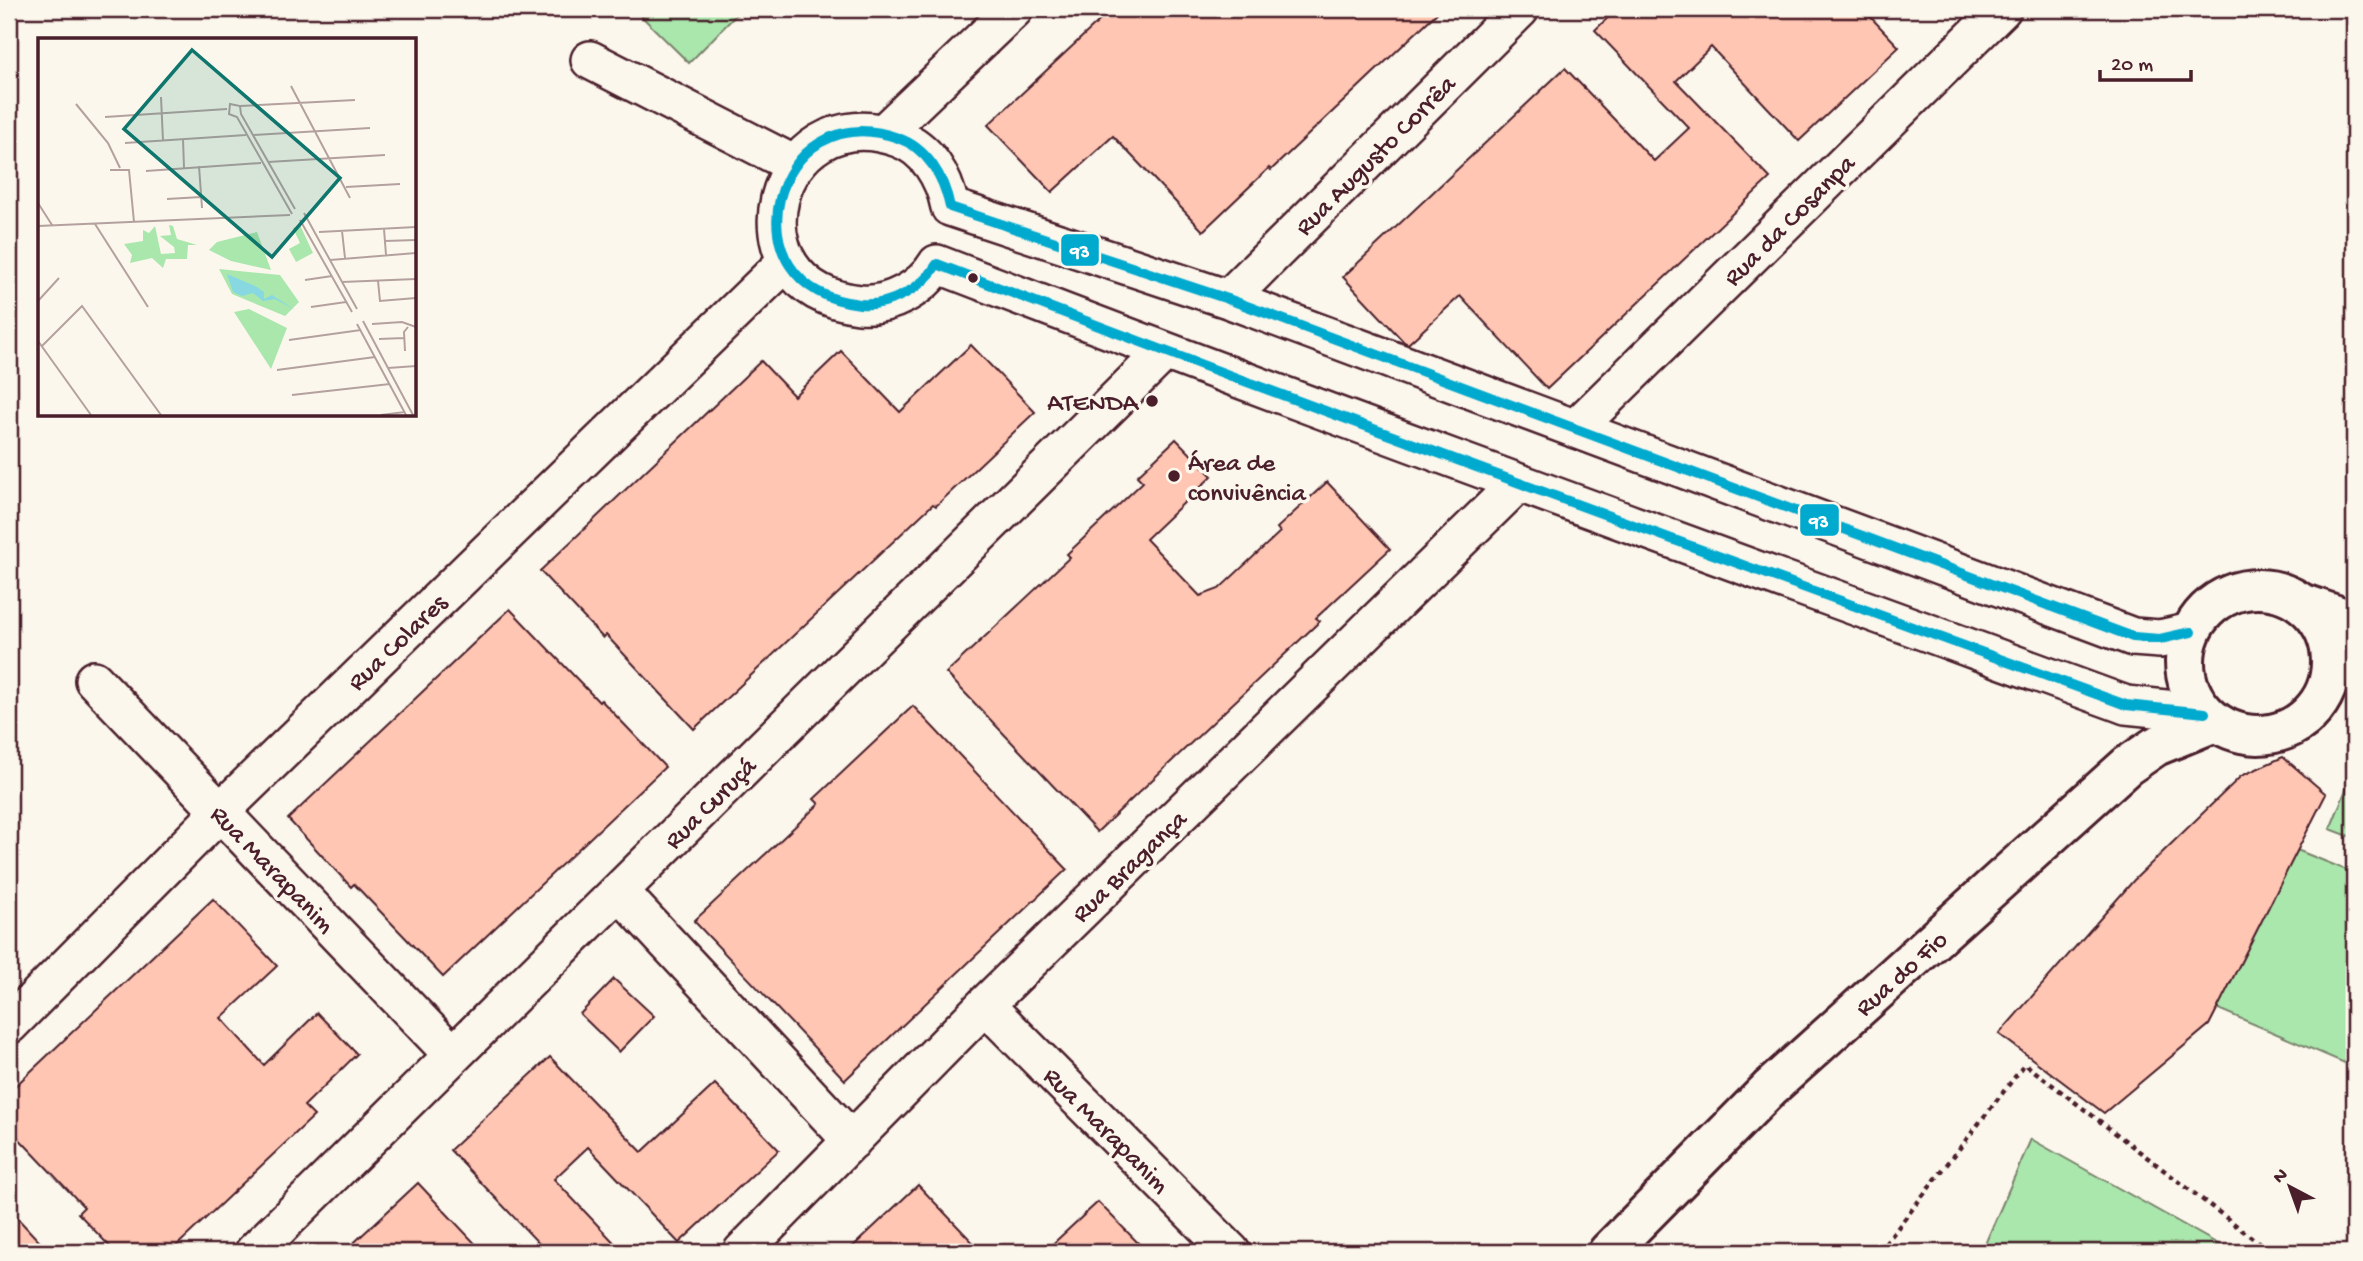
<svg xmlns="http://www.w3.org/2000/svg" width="2363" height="1261" font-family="'Gochi Hand',sans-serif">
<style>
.green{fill:#aae7ad;stroke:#7a836c;stroke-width:2}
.building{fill:#ffc6b3;stroke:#4a1f2b;stroke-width:2}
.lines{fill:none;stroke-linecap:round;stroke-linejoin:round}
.street-casing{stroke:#4a1f2b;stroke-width:42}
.secondary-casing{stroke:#4a1f2b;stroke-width:44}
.path{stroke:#4a1f2b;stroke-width:4.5;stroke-dasharray:5 5;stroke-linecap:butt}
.street{stroke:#fbf7ec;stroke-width:37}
.secondary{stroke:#fbf7ec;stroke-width:38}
.bus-1-casing{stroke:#fbf7ec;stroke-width:16}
.bus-1{stroke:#00a9ce;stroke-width:10}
.bus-dot{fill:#4a1f2b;stroke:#fbf7ec;stroke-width:2.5}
.labels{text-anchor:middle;stroke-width:7;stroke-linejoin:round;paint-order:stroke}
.street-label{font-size:26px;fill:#4a1f2b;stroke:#fbf7ec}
.poi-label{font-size:26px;fill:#4a1f2b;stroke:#fbf7ec;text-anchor:end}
.inset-road{fill:none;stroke:#b4a19f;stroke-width:2}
.view{fill:#0f766e;fill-opacity:0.15;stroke:#0f766e;stroke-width:3.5}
.inset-edge{fill:none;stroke:#4a1f2b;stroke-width:3.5}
.line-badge{stroke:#fbf7ec;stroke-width:2.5}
.badge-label{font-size:19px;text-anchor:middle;font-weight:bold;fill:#fff}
</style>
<rect width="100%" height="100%" fill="#fbf7ec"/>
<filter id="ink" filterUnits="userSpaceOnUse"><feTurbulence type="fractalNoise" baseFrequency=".0143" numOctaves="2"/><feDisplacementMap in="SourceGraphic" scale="14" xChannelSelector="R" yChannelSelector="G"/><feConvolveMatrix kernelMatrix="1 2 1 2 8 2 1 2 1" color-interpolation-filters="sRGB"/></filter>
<g filter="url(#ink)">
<!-- green -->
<path class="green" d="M634,9h106l1,1 -52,53z
M2354,770v68l-24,-9z
M2282,844l72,29v194l-138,-59z
M2031,1139l201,113h-253l6,-8z"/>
<!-- building -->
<path class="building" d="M1112,9h329l-170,161 -2,-2 -66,63 -90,-95 -61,56 -64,-67z
M1617,9h246l36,38 -100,94 -88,-94 -35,34 94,97 -223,211 -87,-93 -52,48 -4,-2 -61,-65 222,-209 89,93 35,-33 -94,-98z
M971,345l64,67 -99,94 -3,-2 -239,225 -88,-94 -3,3 -63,-67 221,-210 33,35 47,-45 59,61z
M1176,439l36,37 -66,63 54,57 19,-7 61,-57 -3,-4 50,-46 63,67 -74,69 4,3 -223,211 -151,-159 124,-116 -3,-3 76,-72 -6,-6z
M510,609l89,93 2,-2 64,67 -222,210 -89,-93 -3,3 -63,-68z
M913,706l154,163 -222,211 -151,-159 125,-117 -5,-5z
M2283,757l43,37 -117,231 -105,88 -105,-79 135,-154 107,-104z
M213,899l64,67 -56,52 43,47 53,-52 40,41 -53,52 10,10 -144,136h-55l-37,-39 6,-6 -75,-79v-36z
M614,979l40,37 -35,36 -39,-38z
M550,1057l92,95 73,-68 64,66 -100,93 -91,-96 -34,32 69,73h-76l-97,-102z
M418,1183l65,69h-139z
M918,1185l64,67h-135l17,-16z
M1098,1202l49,50h-103z
M9,1209l40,43h-40z"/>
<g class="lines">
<defs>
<path id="street" d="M590,60l205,105
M884,133l130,-124
M1228,299l292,-290
M1575,429l427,-420
M2191,632l-31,7 -27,-2 -905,-338 -278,-92c-6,-30 -23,-59 -52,-69 -125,-45 -177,151 -38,166 29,3 63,-16 77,-40 394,152 792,296 1189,441l79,8
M94,680l359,375
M619,891l233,250
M985,1005l246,247
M9,1025l211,-213 567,-551
M254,1252l910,-900
M742,1252l243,-247 533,-522"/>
<path id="secondary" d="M2185 662a73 73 0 1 1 146 0a73 73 0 1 1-146 0Z
M2301,603l53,18
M1608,1252l162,-164 357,-322 29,-20 59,-24"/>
</defs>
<!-- street casing -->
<use href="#street" class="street-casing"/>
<!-- secondary casing -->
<use href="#secondary" class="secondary-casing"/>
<!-- path -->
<path class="path" d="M1879,1252l146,-188 242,185 12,3"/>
<!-- street -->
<use href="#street" class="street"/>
<!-- secondary -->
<use href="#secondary" class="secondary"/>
<defs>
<path id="bus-1" d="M2191,632l-31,7 -27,-2 -905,-338 -278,-92c-6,-30 -23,-59 -52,-69 -125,-45 -177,151 -38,166 29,3 63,-16 77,-40 394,152 792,296 1189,441l79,8"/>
</defs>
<!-- bus-1 casing -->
<use href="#bus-1" class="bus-1-casing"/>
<!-- bus-1 -->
<use href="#bus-1" class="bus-1"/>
</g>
</g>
<!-- markers -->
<g class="bus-dot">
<circle cx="973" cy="278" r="6"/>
<circle cx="1152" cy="401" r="7"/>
<circle cx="1174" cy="476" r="7"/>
</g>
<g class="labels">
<!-- street labels -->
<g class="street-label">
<text transform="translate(1374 154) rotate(-45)" y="9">Rua Augusto Corrêa</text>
<text transform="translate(1788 219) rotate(-45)" y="9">Rua da Cosanpa</text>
<text transform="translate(396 641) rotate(-44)" y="9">Rua Colares</text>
<text transform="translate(709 802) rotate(-45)" y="9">Rua Curuçá</text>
<text transform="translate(1128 865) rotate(-44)" y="9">Rua Bragança</text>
<text transform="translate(274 868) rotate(46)" y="9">Rua Marapanim</text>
<text transform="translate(1900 972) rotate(-42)" y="9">Rua do Fio</text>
<text transform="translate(1108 1129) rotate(45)" y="9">Rua Marapanim</text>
</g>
<!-- poi labels -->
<g class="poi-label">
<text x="1138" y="410">ATENDA</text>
<text x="1188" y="470" text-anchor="start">Área de<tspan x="1188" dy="30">convivência</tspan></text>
</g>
</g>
<!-- overview -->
<g transform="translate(38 38)">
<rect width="378" height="378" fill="#fbf7ec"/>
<path d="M131,187l4,1 4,13 20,6h-9l-1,14h-21l-3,9 -11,-10 -22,5 2,-8 -8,-11 19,-3v-11l6,3 6,-7 6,28 14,-1 -1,-6 -14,-11 11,-1zM262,187l13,28 -17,9 -7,-13 11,-6 -7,-15zM219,194l14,38 -40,-9 -22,-11 8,-8zM181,231l61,6 19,27 -14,14 -53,-22zM211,271l38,19 -16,41 -37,-57z" fill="#aae7ad"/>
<path d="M189,236l30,13 7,5v7l8,-4 23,15 -20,-11 -12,2 -10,-8 -11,3 -9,-4z" fill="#87d8e1"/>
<path class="inset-road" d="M253,48l59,112M123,59l2,44M38,66l32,39 12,25M202,68l115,-6M67,79l122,-8M215,97l117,-7M145,101l1,29M87,105l121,-8M230,124l117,-7M161,128l3,42M72,132h19l5,52M108,133l115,-8M308,149l54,-3M129,161l34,-2M0,165l14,22M266,175l53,96M254,176l-55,-97 -8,-3 1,-10 10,2 1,8 54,95M262,182l52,92M57,186l53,83M0,188l252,-11M346,191l2,26M304,193l3,27M281,194l97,-5M347,203l31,-1M292,222l86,-7M267,242l27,-4M340,243l2,20 36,-3M304,244l74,-3M0,263l21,-23M273,269l35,-5M325,283l50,94M319,286l49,91M334,286l30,-2 14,5M341,301l25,-1M251,302l72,-10M0,303l53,74M4,308l40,-40 79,109M367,313l-1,-19 4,-5M350,330l28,-2M239,332l98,-13M254,357l98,-11M343,377l24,-3"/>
<path class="view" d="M154,12l148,128 -68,79 -148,-128z"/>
<rect width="378" height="378" class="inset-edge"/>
</g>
<g class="line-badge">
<rect x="1060" y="233" width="40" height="34" rx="7" fill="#00a9ce"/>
<rect x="1799" y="503" width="41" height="34" rx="7" fill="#00a9ce"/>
</g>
<g class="badge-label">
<text x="1080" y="257">93</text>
<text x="1819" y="527">93</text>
</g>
<!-- margin -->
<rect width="2363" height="1261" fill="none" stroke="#fbf7ec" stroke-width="35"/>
<rect x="18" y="18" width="2328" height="1226" fill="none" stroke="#4a1f2b" stroke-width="2.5" filter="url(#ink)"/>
<!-- north arrow -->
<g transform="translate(2290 1187) rotate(319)" stroke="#fbf7ec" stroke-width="5" paint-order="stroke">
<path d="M0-5L12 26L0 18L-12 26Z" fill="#4a1f2b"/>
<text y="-10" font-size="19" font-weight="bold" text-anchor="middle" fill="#4a1f2b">N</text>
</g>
<!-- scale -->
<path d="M2100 70v10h91v-10" fill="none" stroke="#4a1f2b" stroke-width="3.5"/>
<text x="2111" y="70" font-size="21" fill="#4a1f2b" stroke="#fbf7ec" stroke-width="5" paint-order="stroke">20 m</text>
</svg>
